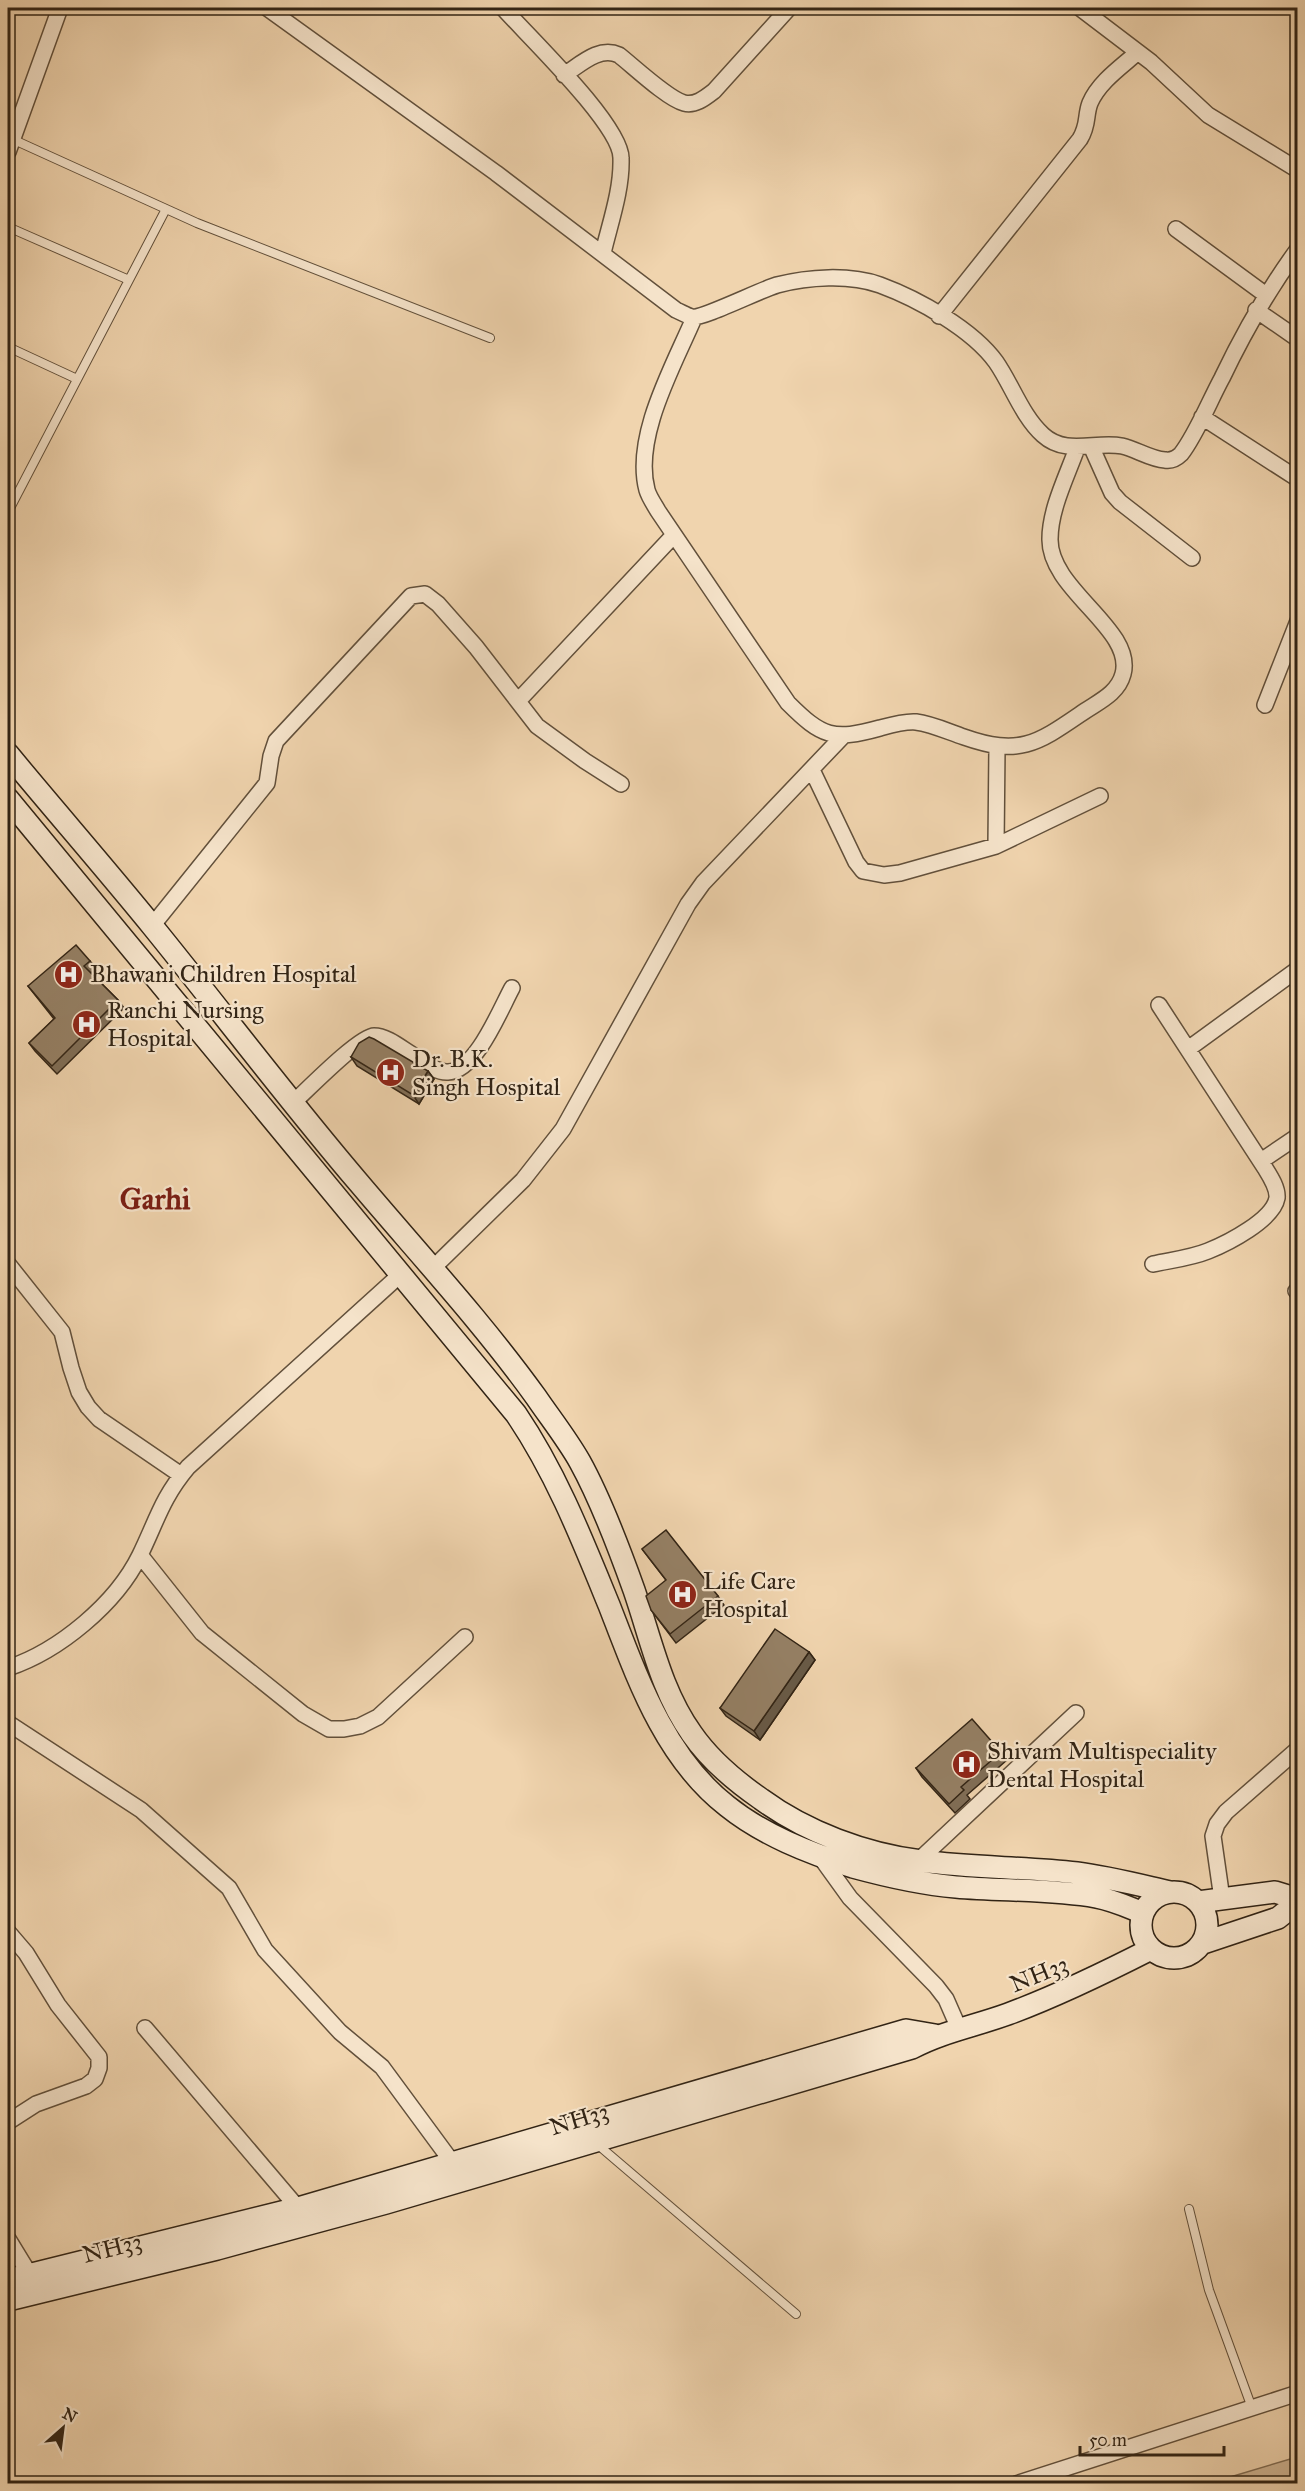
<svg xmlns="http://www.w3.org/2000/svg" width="1305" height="2491" font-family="'IM FELL Great Primer',serif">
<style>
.green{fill:#d0b694;stroke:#816d54;stroke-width:1.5}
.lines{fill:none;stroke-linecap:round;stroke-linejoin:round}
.lane-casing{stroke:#62503b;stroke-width:10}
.street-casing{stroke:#62503b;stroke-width:18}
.secondary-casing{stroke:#322415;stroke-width:24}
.lane{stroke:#f5e3ca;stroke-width:8}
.street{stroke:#f5e3ca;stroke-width:15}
.secondary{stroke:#f5e3ca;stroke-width:21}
.wall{fill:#806e57;stroke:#322415;stroke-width:1.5}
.shaded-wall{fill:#685a47;stroke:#322415;stroke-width:1.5}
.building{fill:#958065;stroke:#322415;stroke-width:1.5}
.labels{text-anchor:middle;stroke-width:4.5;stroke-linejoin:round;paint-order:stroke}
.poi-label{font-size:24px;fill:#322415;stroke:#f5e3ca;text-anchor:start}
.street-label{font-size:24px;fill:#322415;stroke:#f5e3ca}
.district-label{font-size:30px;font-weight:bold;fill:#7a1f14;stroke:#f5e3ca}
</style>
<rect width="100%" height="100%" fill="#f0d4ae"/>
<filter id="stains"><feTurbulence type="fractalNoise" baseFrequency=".00333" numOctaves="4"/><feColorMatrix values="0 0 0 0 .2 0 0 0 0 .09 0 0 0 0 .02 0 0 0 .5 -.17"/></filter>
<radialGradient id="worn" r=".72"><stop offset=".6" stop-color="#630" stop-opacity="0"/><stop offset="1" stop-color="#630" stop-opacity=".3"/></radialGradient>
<!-- green -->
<path class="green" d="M1297,2457v26h-87z"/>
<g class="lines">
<defs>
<path id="lane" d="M12,139l185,84 293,115
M8,227l121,53
M8,347l69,32
M8,512l158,-303
M597,2144l199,170
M1189,2209l20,81 43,118"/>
<path id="street" d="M267,8l229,165 180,137c5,2 11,6 16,7 10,2 68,-27 85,-32 31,-8 72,-11 103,0 38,14 92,44 116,77 16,23 26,54 47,73 23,21 52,6 79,11 14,3 28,13 43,14 6,1 12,-2 16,-6 15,-19 29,-54 41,-76 22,-46 46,-88 76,-129
M503,8c25,28 118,117 118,150 1,32 -11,65 -18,95
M1080,8l71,54 57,53 90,55
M564,75c17,-11 35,-29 55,-20 14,11 49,44 65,48 11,3 21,-5 30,-12l75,-83
M8,152l52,-144
M1176,229l90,66
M1256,310l42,29
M939,316l141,-177c9,-15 5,-23 10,-36 9,-21 31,-36 48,-51
M694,318c-21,49 -61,119 -47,172 2,7 7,14 11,21l130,192c34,34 45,38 92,25 11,-3 25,-7 36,-6 16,2 33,10 48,15 57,20 74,6 121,-26 15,-10 33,-18 38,-37 12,-45 -74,-84 -73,-135 0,-30 17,-63 27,-91
M1202,417l96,62
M1091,446l21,47 8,9 72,56
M518,701l156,-166
M1265,705l33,-84
M812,770l44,92 7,9 21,4 16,-2 96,-27 1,-99
M996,846l104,-50
M152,926l115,-143 4,-27 5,-15 135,-145 14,-2 13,10 38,43 61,79 48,35 36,23
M1188,1049l110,-80
M294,1102c13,-12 66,-66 80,-66 13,0 27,12 37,18 10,6 24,19 37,18 28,-1 52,-62 64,-84
M1261,1161l37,-25
M8,1264l54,68 9,36 8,24 9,15 11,12 82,56
M1153,1264c18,-4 38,-6 55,-13 20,-8 65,-31 69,-53 1,-10 -7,-22 -12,-30l-106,-163
M433,1268l90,-88 40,-51 125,-225 15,-21 141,-148
M1296,1291h2
M140,1555l62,78 101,81 26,15h15l16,-3 18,-9 87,-80
M8,1668c51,-17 108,-64 132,-113 17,-35 22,-57 48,-88l213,-193
M8,1723l133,87 88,78 36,62 75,82 42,35 70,95
M819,1855l31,43 86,88 10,13 14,32
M918,1861l158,-148
M1222,1899l-9,-63 4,-12 9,-12 72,-63
M8,1932l18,21 32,52 41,52v11l-4,11 -9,7 -50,18 -28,18
M145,2028l153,180
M8,2239l22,36
M1016,2484l282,-91"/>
<path id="secondary" d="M8,754c48,58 97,114 145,173 69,85 135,173 206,256 60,71 123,139 177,214 15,22 31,42 44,65 21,38 39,86 54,128 17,49 27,101 58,144 18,26 43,47 69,65 45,33 104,55 160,62 52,7 104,6 156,12 31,4 62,12 93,19
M8,799l508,615c40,59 66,125 93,191 28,72 55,152 118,201 36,29 82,47 126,61 33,9 68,17 103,20 44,4 97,2 140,10 17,3 32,10 47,16
M1141 1925a33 33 0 1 1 66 0a33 33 0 1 1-66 0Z
M1198,1902l77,-10 23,7
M1203,1943l75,-25 20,-16
M8,2280l290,-72 608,-178 29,5
M8,2300l209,-51 169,-46 526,-155c30,-16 63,-22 96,-34 49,-18 96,-41 143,-65"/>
</defs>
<!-- lane casing -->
<use href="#lane" class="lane-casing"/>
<!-- street casing -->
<use href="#street" class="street-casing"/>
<!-- secondary casing -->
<use href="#secondary" class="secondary-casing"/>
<!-- lane -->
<use href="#lane" class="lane"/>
<!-- street -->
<use href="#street" class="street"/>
<!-- secondary -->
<use href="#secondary" class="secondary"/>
</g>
<!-- wall -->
<path class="wall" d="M90,961l6,7 -5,5 27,27 6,8 -67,66 -22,-23 -6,-8 25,-24 -26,-33z
M351,1057l77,14 6,8 -15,25 -62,-38z
M642,1549l76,47 6,9 -48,38 -25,-33 15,-30z
M809,1652l6,8 -55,80 -34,-24 -6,-8z
M1001,1752l6,8 -40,35 3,4 -15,14 -33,-36 -6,-9z"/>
<!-- shaded-wall -->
<path class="shaded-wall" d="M428,1071l6,8 -15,25 -6,-9z
M809,1652l6,8 -55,80 -6,-9z"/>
<!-- building -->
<path class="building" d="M76,945l14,16 -6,5 34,34 -66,66 -23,-23 26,-25 -27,-32z
M369,1037l5,2 54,32 -15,24 -62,-38 8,-14z
M666,1530l52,66 -48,38 -19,-24 -5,-14 20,-16 -24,-31z
M775,1629l34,23 -55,79 -34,-23z
M972,1719l29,33 -40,35 3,3 -15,14 -33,-36z"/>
<!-- icons -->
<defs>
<symbol id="hospital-disc" viewBox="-11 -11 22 22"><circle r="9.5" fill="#8f2418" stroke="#f5e3ca"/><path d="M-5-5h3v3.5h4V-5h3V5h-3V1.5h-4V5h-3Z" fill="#fff"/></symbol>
</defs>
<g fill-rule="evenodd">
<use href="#hospital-disc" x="52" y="958" width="33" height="33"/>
<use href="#hospital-disc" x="70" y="1008" width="33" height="33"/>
<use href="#hospital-disc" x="374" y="1056" width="33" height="33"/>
<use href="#hospital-disc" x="666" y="1578" width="33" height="33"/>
<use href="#hospital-disc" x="950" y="1748" width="33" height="33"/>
</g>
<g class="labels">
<!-- poi labels -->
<g class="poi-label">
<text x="90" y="982">Bhawani Children Hospital</text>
<text x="107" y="1018">Ranchi Nursing<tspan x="107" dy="28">Hospital</tspan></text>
<text x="412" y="1067">Dr. B.K.<tspan x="412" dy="28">Singh Hospital</tspan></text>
<text x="703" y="1589">Life Care<tspan x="703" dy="28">Hospital</tspan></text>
<text x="987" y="1759">Shivam Multispeciality<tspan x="987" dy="28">Dental Hospital</tspan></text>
</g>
<!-- street labels -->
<g class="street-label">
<text transform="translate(1039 1974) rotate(-22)" y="8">NH33</text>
<text transform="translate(579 2119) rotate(-17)" y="8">NH33</text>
<text transform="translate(112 2248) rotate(-14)" y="8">NH33</text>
</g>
<!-- district labels -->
<g class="district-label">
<text x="155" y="1209">Garhi</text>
</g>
</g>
<!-- margin -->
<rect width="1305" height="2491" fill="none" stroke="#f0d4ae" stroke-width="30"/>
<rect x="9" y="9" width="1287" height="2473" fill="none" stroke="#322415" stroke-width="3"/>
<rect x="15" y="15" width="1275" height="2461" fill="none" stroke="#322415" stroke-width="1.5"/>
<!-- north arrow -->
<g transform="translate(63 2428) rotate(28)" stroke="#f5e3ca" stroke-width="4.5" paint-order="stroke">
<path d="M0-4.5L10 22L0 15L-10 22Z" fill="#322415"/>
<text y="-9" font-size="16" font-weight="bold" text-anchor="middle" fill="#322415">N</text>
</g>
<!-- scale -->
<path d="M1080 2446v9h144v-9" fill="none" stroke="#322415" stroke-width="3"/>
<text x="1089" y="2446" font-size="18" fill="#322415" stroke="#f5e3ca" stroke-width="4.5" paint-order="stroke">50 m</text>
<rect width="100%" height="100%" filter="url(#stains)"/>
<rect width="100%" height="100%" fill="url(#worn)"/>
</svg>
